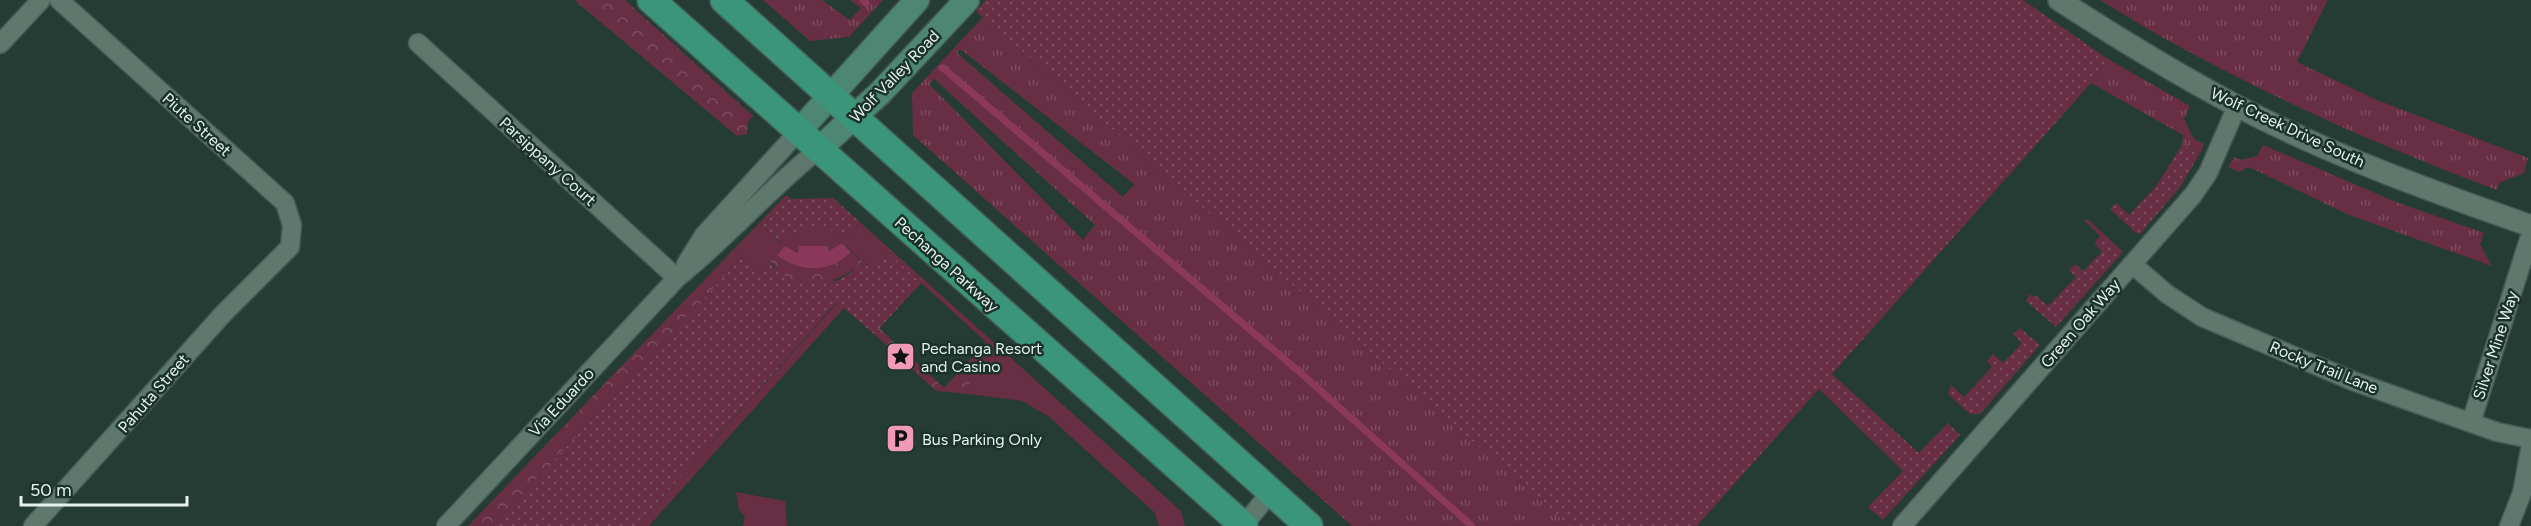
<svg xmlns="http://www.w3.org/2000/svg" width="2531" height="526" font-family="Figtree,sans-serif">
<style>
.grass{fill:url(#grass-dots)}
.forest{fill:url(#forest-crowns)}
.park{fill:url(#park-tufts);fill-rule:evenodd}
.garden{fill:#672e44}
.water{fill:#8b395a}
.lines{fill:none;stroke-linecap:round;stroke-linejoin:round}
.stream{stroke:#8b395a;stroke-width:7}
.minor-casing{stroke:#445952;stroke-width:21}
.tertiary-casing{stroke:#445952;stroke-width:24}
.secondary-casing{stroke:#445952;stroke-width:27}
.primary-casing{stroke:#445952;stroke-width:30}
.minor{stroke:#5e786d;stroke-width:18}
.tertiary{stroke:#5e786d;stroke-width:21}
.secondary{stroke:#4d8774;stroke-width:24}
.primary{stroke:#3b957a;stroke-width:27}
.labels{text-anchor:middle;stroke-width:5;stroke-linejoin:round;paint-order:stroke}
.street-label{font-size:16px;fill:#e5f3ed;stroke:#1a3229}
.poi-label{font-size:16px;fill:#e5f3ed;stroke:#1a3229;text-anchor:start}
</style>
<defs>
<pattern id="grass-dots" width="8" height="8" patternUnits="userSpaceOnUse" patternTransform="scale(1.5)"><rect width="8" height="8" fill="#672e44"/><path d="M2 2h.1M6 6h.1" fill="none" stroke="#7d4d5f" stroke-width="1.8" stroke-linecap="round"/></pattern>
<pattern id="forest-crowns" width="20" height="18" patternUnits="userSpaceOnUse" patternTransform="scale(1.5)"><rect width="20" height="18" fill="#672e44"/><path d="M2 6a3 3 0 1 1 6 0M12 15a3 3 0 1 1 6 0" fill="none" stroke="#7d4d5f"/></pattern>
<pattern id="park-tufts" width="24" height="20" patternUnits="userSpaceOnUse" patternTransform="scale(1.5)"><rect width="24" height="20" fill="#672e44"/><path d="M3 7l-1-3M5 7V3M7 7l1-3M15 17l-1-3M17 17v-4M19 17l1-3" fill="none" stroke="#7d4d5f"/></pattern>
</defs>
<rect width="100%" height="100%" fill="#243c33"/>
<!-- grass -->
<path class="grass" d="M986,0h1037l85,59 -17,24 -259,291 87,79 29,-30 12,12 -77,85 -15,-13 35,-36 -84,-82 -122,137h-127l-594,-515z
M2182,145l18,8 -19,33 -41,48 -4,-1 -26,-24 6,-6 13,12 28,-30z
M786,195l5,4 42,-1 27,24 -15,17 -8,-6 -51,5 -4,5 -23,-20z
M2084,220h5l34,32 -67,75 -30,-26 3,-7 4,3 2,-2 13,11 28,-29 -7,-7 6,-6 8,7 19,-19 -8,-9 6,-7z
M884,249l38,33 -48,52 -37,-32 -200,224h-144l249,-269 17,16 11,-11 3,6 63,13 13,-7 13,-13 7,6z
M2020,328l20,17 -60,69h-10l-22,-20 3,-9 13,12 28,-30 -5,-6 6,-7 10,9 19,-20 -9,-9z"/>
<!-- forest -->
<path class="forest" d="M574,0h51l128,116 -5,6 -1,12 -10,2z
M734,249l8,8 -249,269h-25z
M851,252l11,9c-22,26 -70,32 -92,1l7,-7c22,17 54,16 74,-3z
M879,328l65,60 20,-22 6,16 -1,12 -33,-3 -62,-57z"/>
<!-- park -->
<path class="park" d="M763,0h59l28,20 11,-12 -11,-8h33l-34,37 -39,4z
M2100,0h228l-31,62 80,38 151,58 -4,15 -25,10 -2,7c-138,-52 -272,-112 -397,-190z
M983,17l587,509h-218l-439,-391 -1,-42zM960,49l174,135v1l-11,12 -166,-144zM934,79l161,146 -12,15 -154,-156z
M2108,59l82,47 -6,13 10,20 10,5 -4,9 -18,-8 1,-10 -92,-52z
M2263,145l133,57 88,31 -4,11 12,22 -143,-51 -100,-48 -10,5 -11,-5 6,-10 7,3 16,-4z"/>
<!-- garden -->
<path class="garden" d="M860,222l321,289 4,15h-26l-4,-13 -107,-97 -26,-15 -53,-7 1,-12 -6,-16 22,-24 -101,-92 -16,17 -27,-24 -13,8 -1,-5h-28l-1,7 -14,-6 -26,26 -25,-24 25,-26 22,20c19,-20 43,-20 64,-4z
M838,302l6,6 -195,218h-12z
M736,492l49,9 2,25h-44l2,-10 -6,-6z"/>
<!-- water -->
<path class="water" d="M842,243l9,9c-21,21 -51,21 -74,3l8,-9 13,7 1,-7h29l1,5z"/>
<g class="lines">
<!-- stream -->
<path class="stream" d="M863,0l3,3
M943,68l359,306 170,152"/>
<defs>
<path id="minor" d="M418,43l259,235
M0,44l41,-44
M686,264l18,-29 95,-104
M2132,264l35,30 35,23 151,64 144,51 34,7
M2471,423l60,-190
M33,526l190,-212 67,-67 2,-22 -7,-22 -226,-203
M446,526l231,-248c50,-40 92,-89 142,-129
M1243,526l27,-33
M1902,526l291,-331 15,-22 29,-67
M2509,526l13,-33 9,-48"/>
<path id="tertiary" d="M2059,0c57,37 116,73 176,105 95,50 196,86 296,121"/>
<path id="secondary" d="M799,131l118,-131
M819,149l61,-56 87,-93"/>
<path id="primary" d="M651,0l593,526
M724,0l585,526"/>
</defs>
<!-- minor casing -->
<use href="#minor" class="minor-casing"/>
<!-- tertiary casing -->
<use href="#tertiary" class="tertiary-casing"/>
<!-- secondary casing -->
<use href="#secondary" class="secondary-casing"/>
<!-- primary casing -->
<use href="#primary" class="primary-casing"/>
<!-- minor -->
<use href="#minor" class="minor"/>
<!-- tertiary -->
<use href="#tertiary" class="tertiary"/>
<!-- secondary -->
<use href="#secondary" class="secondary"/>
<!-- primary -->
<use href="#primary" class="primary"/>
</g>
<!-- icons -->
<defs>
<symbol id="sight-square" viewBox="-11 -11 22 22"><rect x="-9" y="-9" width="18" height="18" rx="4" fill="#f09ab7" stroke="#1a3229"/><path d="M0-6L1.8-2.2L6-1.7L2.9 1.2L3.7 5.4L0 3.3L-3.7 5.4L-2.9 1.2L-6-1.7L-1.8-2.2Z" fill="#111"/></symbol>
<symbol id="parking-square" viewBox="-11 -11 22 22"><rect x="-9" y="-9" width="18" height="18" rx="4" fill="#f09ab7" stroke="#1a3229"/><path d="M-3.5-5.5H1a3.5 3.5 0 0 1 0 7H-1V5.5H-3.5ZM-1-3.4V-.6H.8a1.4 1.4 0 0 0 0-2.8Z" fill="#111"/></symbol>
</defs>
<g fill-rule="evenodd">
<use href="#sight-square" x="884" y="340" width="33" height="33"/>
<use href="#parking-square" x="884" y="422" width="33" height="33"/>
</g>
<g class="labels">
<!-- street labels -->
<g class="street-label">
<text transform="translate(894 76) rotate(-46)" y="6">Wolf Valley Road</text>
<text transform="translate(197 124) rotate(42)" y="6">Piute Street</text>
<text transform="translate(2288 127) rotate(25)" y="6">Wolf Creek Drive South</text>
<text transform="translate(548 161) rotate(42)" y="6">Parsippany Court</text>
<text transform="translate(947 264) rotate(42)" y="6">Pechanga Parkway</text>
<text transform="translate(2080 323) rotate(-49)" y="6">Green Oak Way</text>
<text transform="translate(2495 345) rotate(-72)" y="6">Silver Mine Way</text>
<text transform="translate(2324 367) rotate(22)" y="6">Rocky Trail Lane</text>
<text transform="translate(153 393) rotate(-49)" y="6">Pahuta Street</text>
<text transform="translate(561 402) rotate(-47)" y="6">Via Eduardo</text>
</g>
<!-- poi labels -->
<g class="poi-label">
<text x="921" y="354">Pechanga Resort<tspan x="921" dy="18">and Casino</tspan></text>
<text x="922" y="445">Bus Parking Only</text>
</g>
</g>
<!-- scale -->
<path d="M21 496v9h166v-9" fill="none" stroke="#e5f3ed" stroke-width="3"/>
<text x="30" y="496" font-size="18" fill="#e5f3ed" stroke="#1a3229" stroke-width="4.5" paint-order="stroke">50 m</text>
</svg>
